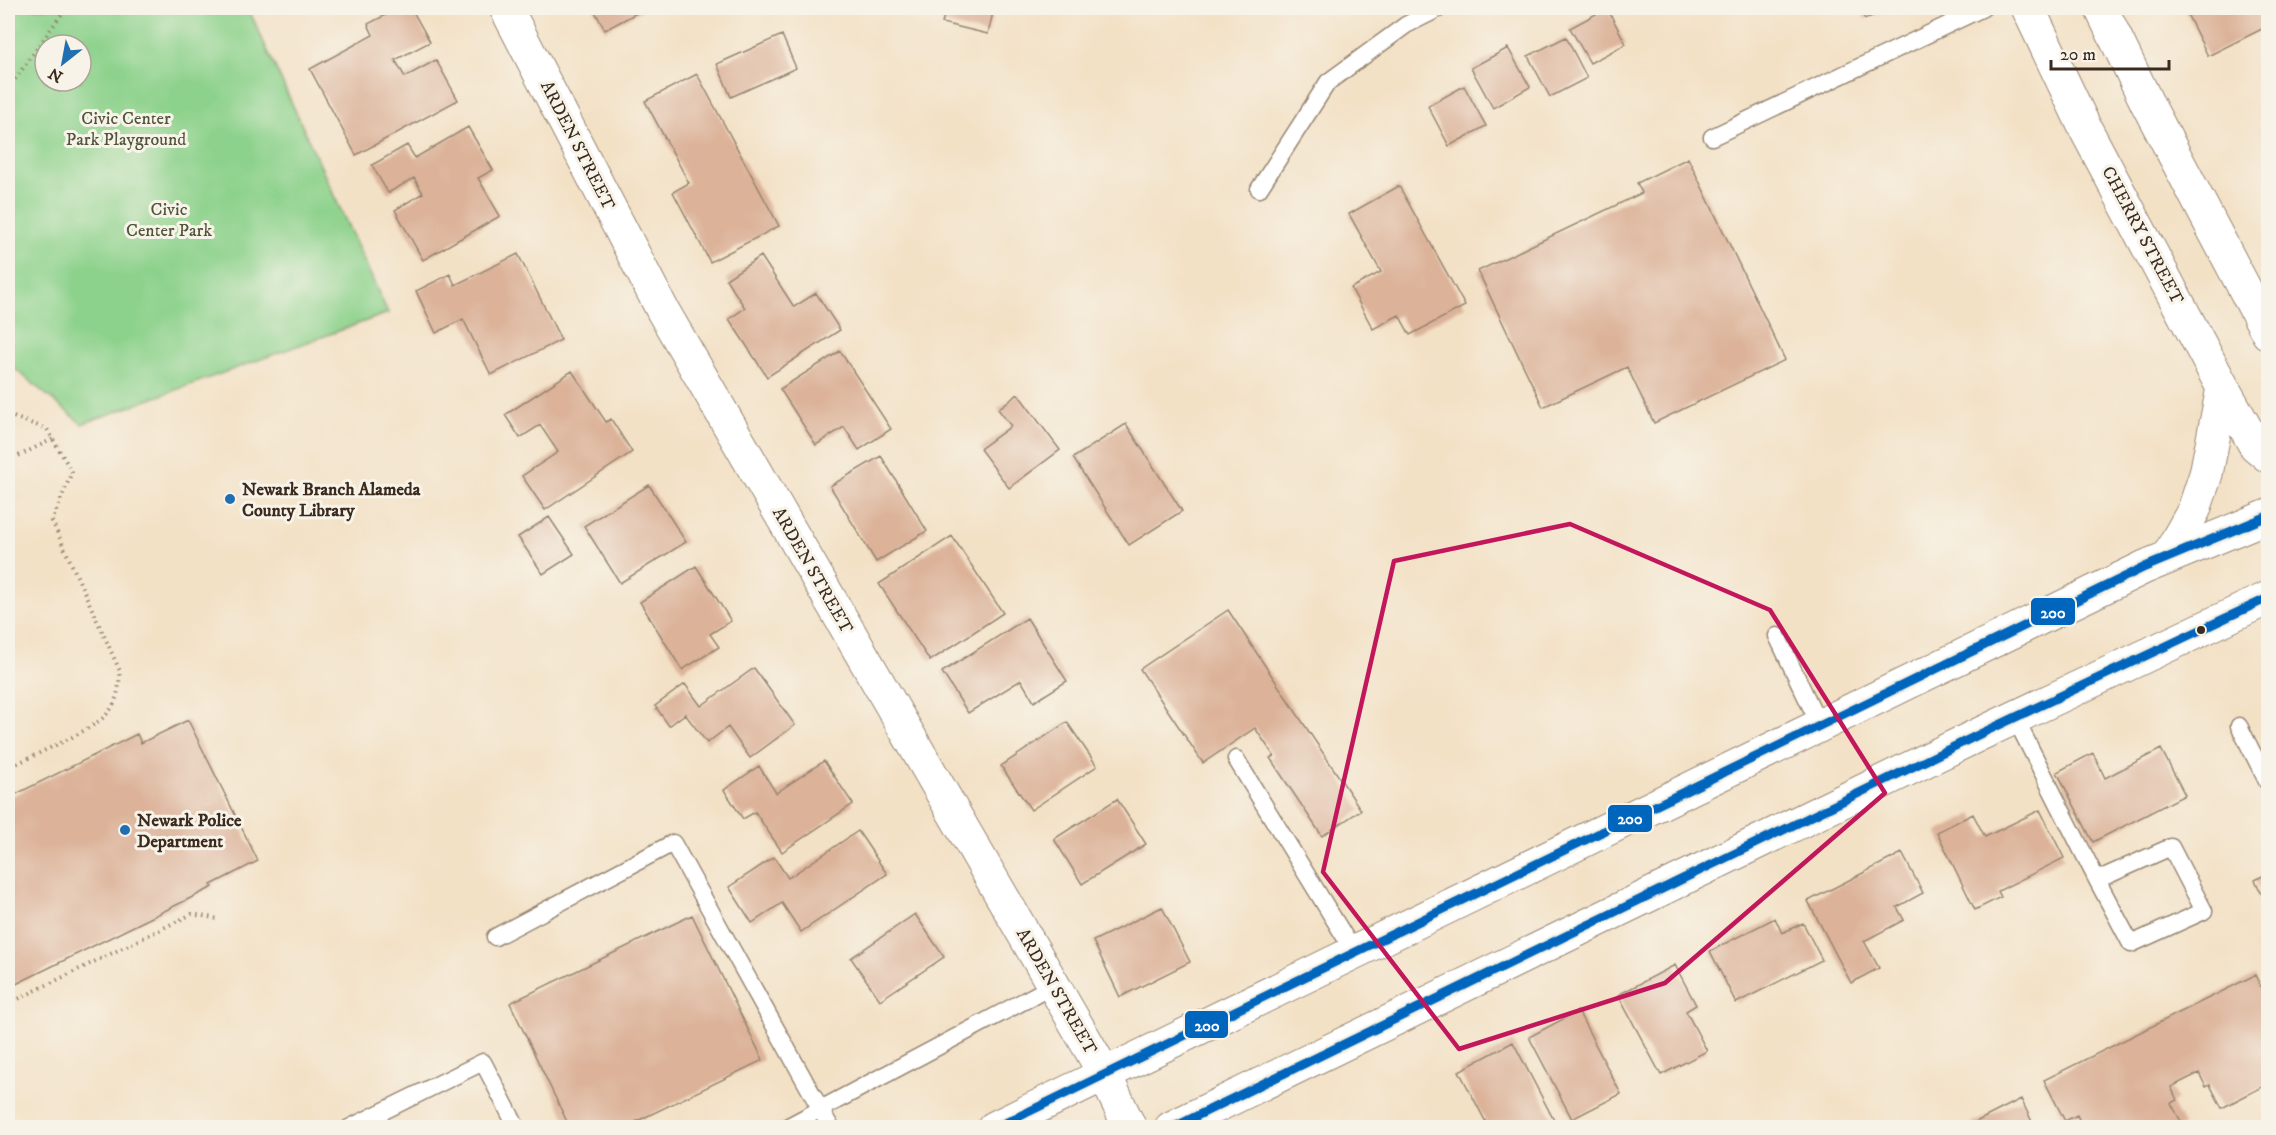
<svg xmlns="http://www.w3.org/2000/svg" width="2276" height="1135" font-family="'IM FELL DW Pica',serif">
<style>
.green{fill:#8dd28c;stroke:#647e55;stroke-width:1.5;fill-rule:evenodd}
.building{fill:#dcb299}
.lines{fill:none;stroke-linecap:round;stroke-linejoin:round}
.service-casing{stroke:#978672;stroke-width:19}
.minor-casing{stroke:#978672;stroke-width:35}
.tertiary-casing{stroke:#978672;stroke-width:35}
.secondary-casing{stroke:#978672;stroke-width:35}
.path{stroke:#978672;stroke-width:4;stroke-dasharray:1.5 4.5;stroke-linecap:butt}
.service{stroke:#fff;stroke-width:16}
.minor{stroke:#fff;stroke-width:33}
.tertiary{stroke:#fff;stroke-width:33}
.secondary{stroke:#fff;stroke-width:33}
.bus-1-casing{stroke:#f7f3e8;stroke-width:14}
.bus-1{stroke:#0065bd;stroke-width:9}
.marked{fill:none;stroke:#c2185b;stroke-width:4.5;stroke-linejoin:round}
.poi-dot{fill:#1f6fb2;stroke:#f7f3e8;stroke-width:2}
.bus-dot{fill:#3b2a1e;stroke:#f7f3e8;stroke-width:2}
.labels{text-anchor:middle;stroke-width:6;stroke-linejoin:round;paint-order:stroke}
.park-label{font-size:18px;fill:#50543a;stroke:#f7f3e8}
.street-label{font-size:18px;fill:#3b2a1e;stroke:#f7f3e8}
.poi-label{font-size:18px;font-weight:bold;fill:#3b2a1e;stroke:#f7f3e8;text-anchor:start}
.line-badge{stroke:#f7f3e8;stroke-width:2}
.badge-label{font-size:16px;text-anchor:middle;font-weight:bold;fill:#fff}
</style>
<rect width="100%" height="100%" fill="#f7f3e8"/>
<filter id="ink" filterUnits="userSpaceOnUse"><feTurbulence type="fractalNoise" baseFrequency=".0167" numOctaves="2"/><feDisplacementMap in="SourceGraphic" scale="12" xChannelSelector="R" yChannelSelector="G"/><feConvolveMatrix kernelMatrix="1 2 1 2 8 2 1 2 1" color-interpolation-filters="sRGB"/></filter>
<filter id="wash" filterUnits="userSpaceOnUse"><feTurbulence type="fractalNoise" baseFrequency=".008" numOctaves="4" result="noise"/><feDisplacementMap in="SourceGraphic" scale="24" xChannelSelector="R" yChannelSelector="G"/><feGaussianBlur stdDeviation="1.35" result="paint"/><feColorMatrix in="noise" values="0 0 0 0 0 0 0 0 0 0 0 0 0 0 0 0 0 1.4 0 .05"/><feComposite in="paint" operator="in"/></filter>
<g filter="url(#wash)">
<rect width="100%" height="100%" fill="#f3e1c6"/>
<!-- green -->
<path class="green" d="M8,8h240l140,305 -306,111 -74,-61zM45,45h36v36h-36z"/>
<g id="blocks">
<!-- building -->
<path class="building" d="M399,8h12l19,34 -35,18 10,17 31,-17 22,40 -102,55 -46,-86 63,-34 -5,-11z
M593,8h53l-41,22z
M946,8h48l-6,26 -46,-11z
M1607,8l19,36 -36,19 -20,-35z
M1859,8h32l-26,11z
M2184,8h84v18l-60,30z
M782,35l14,33 -65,29 -14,-33z
M1566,37l21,41 -37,19 -22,-41z
M1508,48l22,39 -37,21 -22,-40z
M697,74l82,152 -69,36 -37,-70 16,-9 -44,-82z
M1464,86l22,40 -37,20 -21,-40z
M468,127l25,43 -15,8 22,38 -77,44 -28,-50 28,-17 -9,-15 -26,15 -16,-28 35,-20 8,13z
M1688,158l97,202 -131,63 -27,-56 -84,40 -65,-136 164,-78 -5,-10z
M1399,186l66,120 -55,29 -11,-20 -26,14 -22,-41 30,-16 -32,-58z
M518,254l43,86 -70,35 -28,-56 -27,14 -20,-42 34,-17 5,11z
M761,256l33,51 22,-14 24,37 -73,47 -38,-58 16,-11 -19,-29z
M840,351l51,78 -32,21 -15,-23 -28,18 -36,-56z
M572,371l34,51 5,-3 21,33 -87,58 -23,-34 36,-24 -18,-27 -20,13 -15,-23z
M1018,394l42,56 -51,38 -29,-39 31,-23 -13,-17z
M1126,424l56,87 -53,34 -56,-87z
M881,456l46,75 -51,31 -46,-76z
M649,485l37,57 -66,41 -36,-57z
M549,517l25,37 -31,20 -25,-37z
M952,536l51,77 -73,48 -51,-77z
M696,566l35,55 -21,13 9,13 -37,23 -42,-68z
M1228,610l133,200 -39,26 -52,-78 4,-2 -19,-28 -52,35 -63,-94z
M1027,618l40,63 -33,21 -13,-22 -53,33 -26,-41z
M754,668l41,57 -45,33 -22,-31 -21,16 -22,-29 -16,12 -14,-20 30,-22 16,22z
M188,720l70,141 -47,24 2,2 -205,101v-190l129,-64 4,9z
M1067,722l30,44 -66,44 -30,-44z
M2161,749l24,46 -92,47 -36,-70 36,-19 12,25z
M824,761l29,43 -71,48 -27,-40 -12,7 -19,-29 35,-24 17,27z
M1117,799l29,45 -64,40 -28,-45z
M2040,810l24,48 -66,33 3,6 -26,13 -38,-78 36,-18 12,23z
M858,831l29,43 -86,58 -19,-29 -30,20 -23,-36 45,-30 14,21z
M1902,853l21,40 -26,14 7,13 -40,21 15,27 -28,15 -43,-82z
M2268,873v34l-13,-27z
M1162,907l28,55 -70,35 -27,-56z
M915,914l29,43 -64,43 -29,-42z
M692,915l71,145 -140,68h-53l-60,-125z
M1775,918l7,15 21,-10 19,37 -86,43 -26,-52z
M1675,965l21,40 -10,6 21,40 -46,24 -43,-80z
M2255,975l13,26v83l-46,24 -12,-23 -4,2 -7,-14 -28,14 6,13 -6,3 12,22 -5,3h-95l-6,-13 -12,6 -21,-41z
M1578,1011l43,83 -49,25 -43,-82z
M1513,1042l45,86h-69l-30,-57z
M2021,1099l14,29h-71z
M2268,1121v7h-13z"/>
</g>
</g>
<g filter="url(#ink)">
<use href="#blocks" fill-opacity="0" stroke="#978672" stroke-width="1.5"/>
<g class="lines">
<defs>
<path id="service" d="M1712,137l271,-129
M1259,189l69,-107 78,-57 34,-17
M1777,636l43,90
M2015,718l82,162 34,64 73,-33 -33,-64 -74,33
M2239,726l29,57
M1236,759l118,193
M495,937l178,-94 158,285
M349,1128l134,-66 34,66
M785,1128l269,-143"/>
<path id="minor" d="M506,8l157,303 421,727 20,35 26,55"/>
<path id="tertiary" d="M2028,8l57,120 138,260 32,57 13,11
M2101,8l46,95 121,230
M2167,558l27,-48 12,-36 17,-86"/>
<path id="secondary" d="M994,1128l1151,-561 123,-51
M1171,1128l809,-394 288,-136"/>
</defs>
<!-- service casing -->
<use href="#service" class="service-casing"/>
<!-- minor casing -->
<use href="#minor" class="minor-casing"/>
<!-- tertiary casing -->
<use href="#tertiary" class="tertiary-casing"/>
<!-- secondary casing -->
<use href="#secondary" class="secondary-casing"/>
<!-- path -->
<path class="path" d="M8,89l58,-81
M8,415l39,14 25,43 -20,49 68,150c-1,15 -2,32 -14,44 -18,18 -73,40 -98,53
M8,461l45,-22
M8,1004l184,-90 27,5"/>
<!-- service -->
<use href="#service" class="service"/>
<!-- minor -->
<use href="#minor" class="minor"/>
<!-- tertiary -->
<use href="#tertiary" class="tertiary"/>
<!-- secondary -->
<use href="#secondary" class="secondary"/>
<defs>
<path id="bus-1" d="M995,1128l1150,-561 123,-51
M1172,1128l808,-394 288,-136"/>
</defs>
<!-- bus-1 casing -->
<use href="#bus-1" class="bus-1-casing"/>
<!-- bus-1 -->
<use href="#bus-1" class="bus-1"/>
</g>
</g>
<!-- marked area -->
<path class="marked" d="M1570,524l200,86 115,183 -220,190 -206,66 -136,-177 71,-311z"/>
<!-- markers -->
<g class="poi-dot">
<circle cx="230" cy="499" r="6"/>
<circle cx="125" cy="830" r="6"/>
</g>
<circle class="bus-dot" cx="2201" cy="630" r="5"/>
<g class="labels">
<!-- park labels -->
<g class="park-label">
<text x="126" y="124">Civic Center<tspan x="126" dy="21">Park Playground</tspan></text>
<text x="169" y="215">Civic<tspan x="169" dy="21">Center Park</tspan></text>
</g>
<!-- street labels -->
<g class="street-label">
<text transform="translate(578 145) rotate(63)" y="6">ARDEN STREET</text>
<text transform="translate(2143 235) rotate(62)" y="6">CHERRY STREET</text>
<text transform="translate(813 570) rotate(60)" y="6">ARDEN STREET</text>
<text transform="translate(1057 991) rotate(60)" y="6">ARDEN STREET</text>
</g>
<!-- poi labels -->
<g class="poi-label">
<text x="242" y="495">Newark Branch Alameda<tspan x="242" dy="21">County Library</tspan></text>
<text x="137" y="826">Newark Police<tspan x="137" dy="21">Department</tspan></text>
</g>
</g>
<g class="line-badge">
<rect x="2030" y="597" width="46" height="29" rx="6" fill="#0065bd"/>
<rect x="1607" y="804" width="46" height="29" rx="6" fill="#0065bd"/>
<rect x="1184" y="1010" width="45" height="29" rx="6" fill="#0065bd"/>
</g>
<g class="badge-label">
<text x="2053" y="618">200</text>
<text x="1630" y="824">200</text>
<text x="1207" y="1031">200</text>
</g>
<!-- margin -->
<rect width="2276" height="1135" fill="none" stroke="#f7f3e8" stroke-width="30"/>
<!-- north arrow -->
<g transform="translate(63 63) rotate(211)"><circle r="28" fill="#f7f3e8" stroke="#aca397" stroke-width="1.5"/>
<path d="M0-4.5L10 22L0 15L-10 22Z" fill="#1f6fb2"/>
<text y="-9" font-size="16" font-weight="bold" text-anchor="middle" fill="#3b2a1e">N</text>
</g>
<!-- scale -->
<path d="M2051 60v9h118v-9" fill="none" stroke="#3b2a1e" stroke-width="3"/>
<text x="2060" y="60" font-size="18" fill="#3b2a1e" stroke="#f7f3e8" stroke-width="4.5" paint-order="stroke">20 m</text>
</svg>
